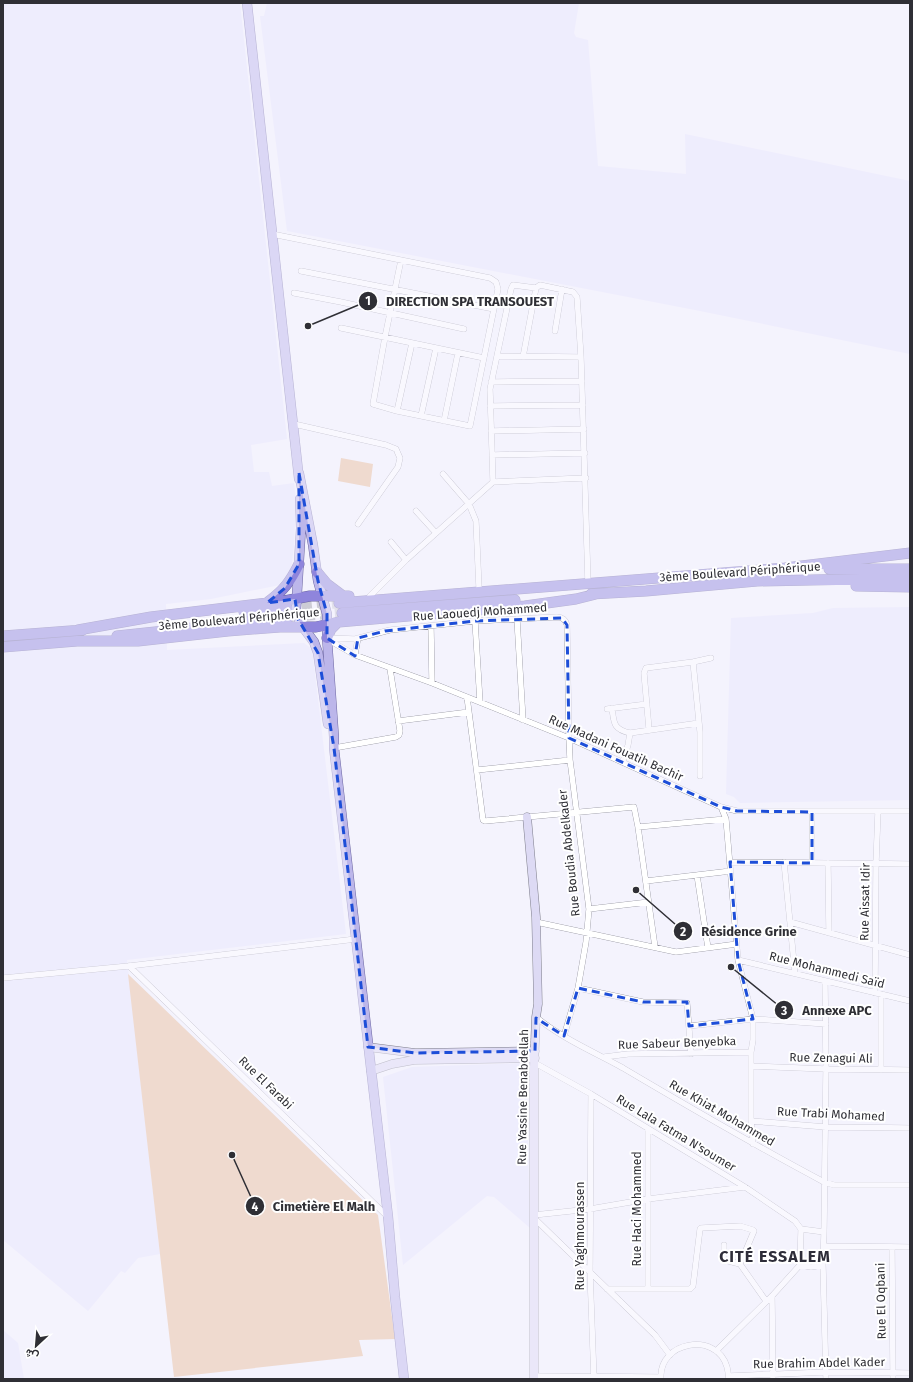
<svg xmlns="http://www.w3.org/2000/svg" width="913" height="1382" font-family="'Fira Sans',Vazirmatn,sans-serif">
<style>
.built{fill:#e7e6fd}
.green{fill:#e8bd97}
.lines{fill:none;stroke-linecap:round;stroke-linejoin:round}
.highway-tunnel{stroke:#cdccd5;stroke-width:10;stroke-dasharray:10 5;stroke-linecap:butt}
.street-casing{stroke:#7f7f8c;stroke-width:6}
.secondary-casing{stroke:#7f7f8c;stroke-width:9}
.primary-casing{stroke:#6d67a2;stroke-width:10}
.highway-casing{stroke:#6d67a2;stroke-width:11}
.street{stroke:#fff;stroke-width:5.5}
.secondary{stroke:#dddaf4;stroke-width:8}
.primary{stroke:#bcb6ea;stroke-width:9}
.highway{stroke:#8f85dc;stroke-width:10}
.marked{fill:none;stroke:#1d4ed8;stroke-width:3;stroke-dasharray:8 5;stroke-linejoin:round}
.labels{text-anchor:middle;stroke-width:4;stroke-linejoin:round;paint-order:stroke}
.street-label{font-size:12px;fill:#2f2f35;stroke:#fff}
.district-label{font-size:16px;font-weight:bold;letter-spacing:1px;fill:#2e2d39;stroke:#fff}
.leader{fill:none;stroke:#2f2f35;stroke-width:1.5}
.callout-dot{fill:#2f2f35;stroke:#fff;stroke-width:1.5}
.mark-label{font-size:12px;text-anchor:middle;font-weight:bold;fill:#fff}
.callout-label{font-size:13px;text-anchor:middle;font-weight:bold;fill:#2f2f35;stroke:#fff;stroke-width:4;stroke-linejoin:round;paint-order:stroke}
</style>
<rect width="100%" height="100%" fill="#f4f3fd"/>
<!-- built -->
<path class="built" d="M3,3h237l47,436 -36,6 3,27h15l3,14 22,-3 2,17 -2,47 -3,22 -6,12 -5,4 -69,14 -45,5 1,46 137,-7 8,6 34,285 -219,26 33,294 -22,4 -13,15 -4,-2 -33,40 -85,-71z
M267,3h312l-5,30 2,4 12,3 10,126 88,8 -1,-40 225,47v173l-215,-44 -408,-79 -27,-215h4z
M910,607v193l-170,3 -6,-6 -8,-3 5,-176 82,-5 20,-5z
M526,1063l4,165 -36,-31 -7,-1 -84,69 -20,-188 29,-10z
M3,1330l15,13 6,36h-21z"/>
<!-- green -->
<path class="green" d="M341,458l32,6 -3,23 -32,-6z
M128,974l250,241 17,124 -36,1 4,16 -189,21z"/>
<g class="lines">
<!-- highway-tunnel -->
<path class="highway-tunnel" d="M287,608l52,-5
M290,617l52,-4"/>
<defs>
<path id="street" d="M272,234l218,44 6,4 2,7 -28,137 -73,-15 -24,-7 12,-67 16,-77
M301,271l193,38
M294,293l47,9 123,27
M341,328l143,30
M555,331l7,-42
M497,356l84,1
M523,357l13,-69 4,-3 33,7 4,5 4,60 7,226
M491,382l91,-1
M490,406l93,-1
M397,411l15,-68
M421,416l15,-68
M444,421l14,-68
M294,424l92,21 10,4 4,9 -2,9 -40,57
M491,431l93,-2
M492,455l93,-2
M443,474l26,30 7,17 3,67
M493,482l93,-4
M416,511l20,22
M391,542l15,18
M370,596l36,-36 87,-78 -3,-93 21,-100 2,-4 23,3
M517,619l6,101
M475,621l5,81
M431,626l1,57
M327,638l28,1 35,-9 85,-9 82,-4c5,0 9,3 10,8l2,113 1,22 19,149 -3,33 -8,46 -14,48
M327,639l28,16 77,28 137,55 152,69 16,4h173
M355,655l3,-17
M693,662l7,70v44
M467,697l16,123 2,1 149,-14 4,20 17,120
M612,708c2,15 1,21 18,25l-2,12 -5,17
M607,709l40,-5
M398,721l71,-9
M649,729l-5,-56 2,-5 47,-6 18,-4
M630,733l69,-10
M334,748l62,-11 3,-2 1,-4 -10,-62
M477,770l93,-10
M721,807l5,12 12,141 15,59v21l-2,12v69l2,23
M812,812v51
M638,827l88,-8
M730,862l180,2
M784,862l11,111
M828,863l1,70
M697,875l11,73
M646,881l85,-10
M589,909l60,-7
M536,922l140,30 61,-8
M790,922l120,33
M738,960l172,41
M129,966l258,250
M3,978l126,-12 227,-27
M578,988l65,14 44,1 4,51
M875,993l1,-130 2,-52
M881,994v76
M536,1017c25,21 58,35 87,51 66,39 133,78 201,114l10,3h76
M689,1026l64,-7 73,5
M604,1057l24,-3 123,-2
M535,1063l56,31 154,93 50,34 6,8
M752,1066l74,3 84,1
M591,1094l-1,178 4,107
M751,1121l75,6 84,1
M534,1215l56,-6 58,-10 97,-12
M534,1218l121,117 15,20
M801,1229l23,3 -1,33 -12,2 -11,-2z
M824,1232l2,-165 -1,-86
M824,1246l86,1
M892,1247l1,132
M740,1264l26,37
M823,1265l3,114
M648,1288v-159
M607,1289h83l3,-3 7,-57 1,-1 39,-2 13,4 1,1 -14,33 -16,-4v-15
M772,1296l1,83
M716,1351l56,-55 28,-31
M534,1376l126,1
M729,1376l97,-4 84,1
M661,1379c-3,-38 56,-48 66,-12 1,4 2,8 1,12"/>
<path id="secondary" d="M527,817l9,100 2,87 -2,13 -2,50v312
M368,1047l47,6 120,-2
M371,1071l21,-7 22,-4 121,-2"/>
<path id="primary" d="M247,3l52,476
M299,473l14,72 5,36 9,33v24l7,99v11l54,468 7,81 9,82
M300,499l1,29 -5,82 4,13 14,19 4,11 10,71"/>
<path id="highway" d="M829,569h81
M317,572l10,12 16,12
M856,586l54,1
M591,594l55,-3 111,-10 153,-3
M268,602c16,-12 22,-20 31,-38
M339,603l446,-35 125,-15
M244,612l43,-4
M342,613l173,-13
M78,630l73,-13 133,-16 26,-5h39
M3,636l80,-6
M117,636l171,-18
M327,638l4,-9 7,-7
M3,647l74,-6h61l90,-10 52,-4h36l23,-5 186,-16 51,-7 20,-5"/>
</defs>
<!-- street casing -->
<use href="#street" class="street-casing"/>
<!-- secondary casing -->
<use href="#secondary" class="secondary-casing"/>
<!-- primary casing -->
<use href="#primary" class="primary-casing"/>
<!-- highway casing -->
<use href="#highway" class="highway-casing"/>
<!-- street -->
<use href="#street" class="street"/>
<!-- secondary -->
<use href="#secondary" class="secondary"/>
<!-- primary -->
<use href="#primary" class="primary"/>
<!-- highway -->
<use href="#highway" class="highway"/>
</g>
<!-- marked area -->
<path d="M0 0H913V1382H0ZM299,473l19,108 9,33v24l28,18 3,-18 27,-7 90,-10 87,-3 5,7 2,113 152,69 16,4 75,1v51l-82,-1 8,98 15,59 -64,7 -2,-24h-44l-65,-14 -14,48 -28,-18 -1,33 -120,2 -47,-6 -34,-299 -16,-95 -20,-34 -3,-20 -28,4 18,-15 14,-24z" fill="#f4f3fd" fill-opacity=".55" fill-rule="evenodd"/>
<path class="marked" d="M299,473l19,108 9,33v24l28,18 3,-18 27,-7 90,-10 87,-3 5,7 2,113 152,69 16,4 75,1v51l-82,-1 8,98 15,59 -64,7 -2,-24h-44l-65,-14 -14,48 -28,-18 -1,33 -120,2 -47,-6 -34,-299 -16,-95 -20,-34 -3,-20 -28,4 18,-15 14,-24z"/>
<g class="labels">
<!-- street labels -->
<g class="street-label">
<text transform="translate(740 572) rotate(-4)" y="4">3ème Boulevard Périphérique</text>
<text transform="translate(480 612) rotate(-4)" y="4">Rue Laouedj Mohammed</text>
<text transform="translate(239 619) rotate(-5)" y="4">3ème Boulevard Périphérique</text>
<text transform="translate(616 748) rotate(24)" y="4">Rue Madani Fouatih Bachir</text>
<text transform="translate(569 853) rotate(-96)" y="4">Rue Boudia Abdelkader</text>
<text transform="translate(865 902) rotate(-89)" y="4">Rue Aissat Idir</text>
<text transform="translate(827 970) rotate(14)" y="4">Rue Mohammedi Saïd</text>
<text transform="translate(677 1043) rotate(-2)" y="4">Rue Sabeur Benyebka</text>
<text transform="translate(831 1058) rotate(1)" y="4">Rue Zenagui Ali</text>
<text transform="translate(266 1083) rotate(44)" y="4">Rue El Farabi</text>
<text transform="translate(523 1097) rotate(-89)" y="4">Rue Yassine Benabdellah</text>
<text transform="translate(722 1113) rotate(30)" y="4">Rue Khiat Mohammed</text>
<text transform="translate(831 1114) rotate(3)" y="4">Rue Trabi Mohamed</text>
<text transform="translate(676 1133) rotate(31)" y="4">Rue Lala Fatma N'soumer</text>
<text transform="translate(637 1209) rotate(-90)" y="4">Rue Haci Mohammed</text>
<text transform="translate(580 1236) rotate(-90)" y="4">Rue Yaghmourassen</text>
<text transform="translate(881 1301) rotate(-91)" y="4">Rue El Oqbani</text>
<text transform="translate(819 1363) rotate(-1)" y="4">Rue Brahim Abdel Kader</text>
</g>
<!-- district labels -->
<g class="district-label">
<text x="775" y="1262">CITÉ ESSALEM</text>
</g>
</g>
<!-- callouts -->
<path class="leader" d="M308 326L368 301M636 890L683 931M731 967L784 1010M232 1155L255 1206"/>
<g class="callout-dot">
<circle cx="308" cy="326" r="4"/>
<circle cx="636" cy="890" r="4"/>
<circle cx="731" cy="967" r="4"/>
<circle cx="232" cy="1155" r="4"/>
<circle cx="368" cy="301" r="10"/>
<circle cx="683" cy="931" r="10"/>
<circle cx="784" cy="1010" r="10"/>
<circle cx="255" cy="1206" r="10"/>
</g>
<g class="mark-label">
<text x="368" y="305">1</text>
<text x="683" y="936">2</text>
<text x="784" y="1015">3</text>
<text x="255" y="1211">4</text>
</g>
<g class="callout-label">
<text x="470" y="306">DIRECTION SPA TRANSOUEST</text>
<text x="749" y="936">Résidence Grine</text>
<text x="837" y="1015">Annexe APC</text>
<text x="324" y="1211">Cimetière El Malh</text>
</g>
<!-- border -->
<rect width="913" height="1382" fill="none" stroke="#2f2f35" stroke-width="8"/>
<!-- north arrow -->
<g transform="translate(36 1346) rotate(206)" stroke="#ffffff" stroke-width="3" paint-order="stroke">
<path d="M0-3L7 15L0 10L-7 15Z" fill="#2f2f35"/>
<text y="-6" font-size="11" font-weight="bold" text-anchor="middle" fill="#2f2f35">ش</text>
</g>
</svg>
